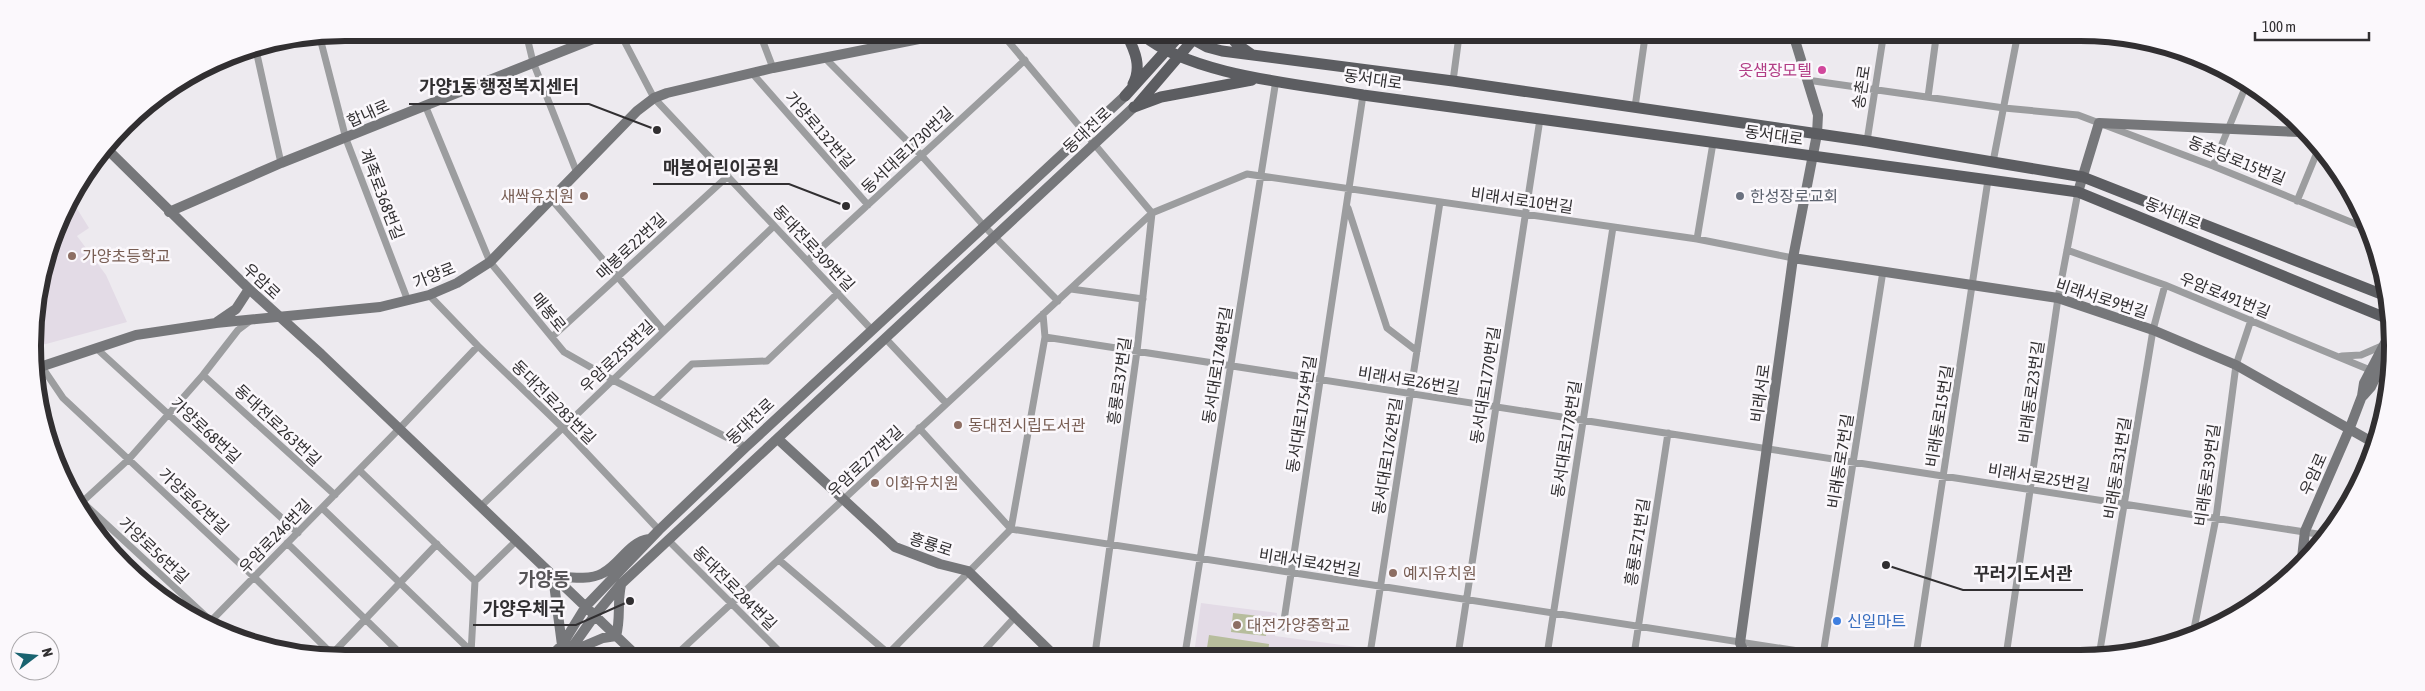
<svg xmlns="http://www.w3.org/2000/svg" width="2425" height="691" font-family="'Asap Condensed','Noto Sans KR',sans-serif">
<style>
.built{fill:#e3dbe6}
.green{fill:#b7bd9d}
.lines{fill:none;stroke-linecap:round;stroke-linejoin:round}
.street{stroke:#9c9d9f;stroke-width:7}
.secondary{stroke:#76777a;stroke-width:10}
.primary{stroke:#5c5d61;stroke-width:11}
.hotel-dot{fill:#d1479c;stroke:#fbf8fc;stroke-width:2}
.education-dot{fill:#8d6e63;stroke:#fbf8fc;stroke-width:2}
.worship-dot{fill:#6b7280;stroke:#fbf8fc;stroke-width:2}
.shop-dot{fill:#3f7fe0;stroke:#fbf8fc;stroke-width:2}
.labels{text-anchor:middle;stroke-width:5;stroke-linejoin:round;paint-order:stroke}
.hotel-label{font-size:16px;fill:#b23c85;stroke:#fbf8fc;text-anchor:end}
.street-label{font-size:16px;fill:#312f31;stroke:#fbf8fc}
.education-label{font-size:16px;fill:#785e54;stroke:#fbf8fc;text-anchor:start}
.worship-label{font-size:16px;fill:#5b616d;stroke:#fbf8fc;text-anchor:start}
.shop-label{font-size:16px;fill:#366cbe;stroke:#fbf8fc;text-anchor:start}
.quarter-label{font-size:19px;font-weight:bold;fill:#575558;stroke:#fbf8fc}
.rim{fill:none;stroke:#312f31;stroke-width:6}
.leader{fill:none;stroke:#312f31;stroke-width:2}
.callout-dot{fill:#312f31;stroke:#fbf8fc;stroke-width:2}
.callout-label{font-size:18px;text-anchor:middle;font-weight:bold;fill:#312f31;stroke:#fbf8fc;stroke-width:5;stroke-linejoin:round;paint-order:stroke}
</style>
<rect width="100%" height="100%" fill="#edeaef"/>
<!-- built -->
<path class="built" d="M71,199l18,29 -12,8 29,39 21,47 -92,25 -2,-22 32,-118z
M1201,603l76,10 -2,23 82,11 -1,7h-162z"/>
<!-- green -->
<path class="green" d="M1233,613l35,4 -2,19 -35,-4z
M1209,635l60,9 -1,10h-62z"/>
<g class="lines">
<!-- street -->
<path class="street" d="M526,33l7,29 44,111
M620,33l34,65 218,232
M760,34l13,34
M1003,35l149,178 -15,138 -42,303
M320,38l26,101 62,162
M2109,38l34,2
M256,50l25,113
M825,58l96,97 63,71 74,75
M752,73l116,132
M1807,80l197,28 74,7 135,51 150,61
M1453,81l6,-45
M1928,97l8,-59
M425,105l65,157 74,90 49,28 133,67
M1635,107l10,-70
M1867,141l16,-103
M1993,162l24,-124
M2213,166l34,-83
M552,200l111,130
M2297,201l21,-51
M1348,208l39,120 30,23
M1697,239l16,-96
M2067,250l98,35 205,85
M808,260l217,-200
M1071,289l72,10
M429,295l49,51 85,82 96,102
M552,337l176,-161
M1045,337l1279,198
M886,339l60,64
M96,348l202,185
M2342,356l19,-1 23,-10
M42,367l21,31 191,179 77,76
M203,375l132,120
M2377,375l10,4
M655,400l37,-36 75,-3 71,-68
M919,428l92,101 813,126
M359,470l116,111
M79,499l132,122
M81,503l48,-44 74,-84 35,-45 12,-9
M480,507l294,-281
M322,508l151,145
M669,541l112,112
M287,543l113,110
M779,560l110,94
M210,622l189,-193 79,-83
M1283,627l80,-532
M2193,634l23,-116 20,-153 15,-45
M333,653l104,-109
M471,653l4,-72 41,-40
M678,653l474,-440 95,-39 450,65 96,19
M888,654l123,-125 34,-192 -2,-23
M981,654l34,-37
M1185,654l91,-574
M1370,654l70,-452
M1458,655l82,-536
M1547,655l66,-428
M1634,655l34,-222
M1823,655l60,-384
M1916,655l72,-475
M2006,656l52,-358 20,-106
M2099,656l54,-326 12,-45"/>
<!-- secondary -->
<path class="secondary" d="M108,150l141,139 72,65 313,299
M2078,192l21,-69 201,9
M169,212l112,-49 327,-130
M1793,258l265,40 95,32 83,35 138,78
M217,322l19,-13 13,-20
M37,368l99,-33 80,-12 164,-16 49,-12 28,-12 33,-21 147,-151 17,-13 13,-5 106,-25 171,-34
M2363,396l8,-9 15,-32
M779,440l116,107 45,17 28,7 85,83
M2301,567l4,-36 44,-101 13,-34 2,-13 22,-42
M553,576c15,1 36,5 50,-3 17,-9 26,-31 46,-34
M553,576l9,69
M616,636c5,-17 1,-34 5,-51
M570,652l33,-14 13,-2
M554,653l8,-8 24,-39 73,-76 87,-83 379,-351
M568,653l27,-38 26,-31 513,-477
M1745,655l-5,-12 53,-385 24,-124 1,-19 -24,-78"/>
<!-- primary -->
<path class="primary" d="M1127,35c8,16 15,32 6,49
M1143,35c49,41 157,49 220,60l715,97 308,126
M1185,35l22,12 15,4 231,30 414,60 216,36 303,119
M1229,35l9,10 13,9
M1125,96l55,-61
M1138,104l59,-69
M1134,107l27,-10 91,-17"/>
</g>
<!-- markers -->
<circle class="hotel-dot" cx="1822" cy="70" r="5"/>
<g class="education-dot">
<circle cx="584" cy="196" r="5"/>
<circle cx="72" cy="256" r="5"/>
<circle cx="958" cy="425" r="5"/>
<circle cx="875" cy="483" r="5"/>
<circle cx="1393" cy="573" r="5"/>
<circle cx="1237" cy="625" r="5"/>
</g>
<circle class="worship-dot" cx="1740" cy="196" r="5"/>
<circle class="shop-dot" cx="1837" cy="621" r="5"/>
<g class="labels">
<!-- hotel labels -->
<g class="hotel-label">
<text x="1812" y="76">옷샘장모텔</text>
</g>
<!-- street labels -->
<g class="street-label">
<text transform="translate(1373 79) rotate(8)" y="6">동서대로</text>
<text transform="translate(1861 87) rotate(-81)" y="6">송촌로</text>
<text transform="translate(368 113) rotate(-24)" y="6">합내로</text>
<text transform="translate(820 130) rotate(49)" y="6">가양로132번길</text>
<text transform="translate(1087 130) rotate(-43)" y="6">동대전로</text>
<text transform="translate(1774 135) rotate(8)" y="6">동서대로</text>
<text transform="translate(907 150) rotate(-43)" y="6">동서대로1730번길</text>
<text transform="translate(2237 160) rotate(22)" y="6">동춘당로15번길</text>
<text transform="translate(382 194) rotate(69)" y="6">계족로368번길</text>
<text transform="translate(1522 200) rotate(8)" y="6">비래서로10번길</text>
<text transform="translate(2173 213) rotate(22)" y="6">동서대로</text>
<text transform="translate(631 246) rotate(-43)" y="6">매봉로22번길</text>
<text transform="translate(814 248) rotate(47)" y="6">동대전로309번길</text>
<text transform="translate(434 275) rotate(-22)" y="6">가양로</text>
<text transform="translate(262 281) rotate(43)" y="6">우암로</text>
<text transform="translate(2225 295) rotate(22)" y="6">우암로491번길</text>
<text transform="translate(2102 298) rotate(18)" y="6">비래서로9번길</text>
<text transform="translate(549 312) rotate(51)" y="6">매봉로</text>
<text transform="translate(617 356) rotate(-44)" y="6">우암로255번길</text>
<text transform="translate(1217 365) rotate(-81)" y="6">동서대로1748번길</text>
<text transform="translate(1409 380) rotate(9)" y="6">비래서로26번길</text>
<text transform="translate(1119 381) rotate(-82)" y="6">흥룡로37번길</text>
<text transform="translate(1485 385) rotate(-81)" y="6">동서대로1770번길</text>
<text transform="translate(2031 392) rotate(-82)" y="6">비래동로23번길</text>
<text transform="translate(1760 393) rotate(-82)" y="6">비래서로</text>
<text transform="translate(554 402) rotate(45)" y="6">동대전로283번길</text>
<text transform="translate(1301 414) rotate(-81)" y="6">동서대로1754번길</text>
<text transform="translate(1939 416) rotate(-81)" y="6">비래동로15번길</text>
<text transform="translate(750 421) rotate(-43)" y="6">동대전로</text>
<text transform="translate(278 425) rotate(43)" y="6">동대전로263번길</text>
<text transform="translate(206 430) rotate(43)" y="6">가양로68번길</text>
<text transform="translate(1566 439) rotate(-81)" y="6">동서대로1778번길</text>
<text transform="translate(1387 456) rotate(-81)" y="6">동서대로1762번길</text>
<text transform="translate(865 461) rotate(-43)" y="6">우암로277번길</text>
<text transform="translate(1840 461) rotate(-81)" y="6">비래동로7번길</text>
<text transform="translate(2117 468) rotate(-81)" y="6">비래동로31번길</text>
<text transform="translate(2313 474) rotate(-66)" y="6">우암로</text>
<text transform="translate(2207 475) rotate(-82)" y="6">비래동로39번길</text>
<text transform="translate(2039 477) rotate(9)" y="6">비래서로25번길</text>
<text transform="translate(194 501) rotate(43)" y="6">가양로62번길</text>
<text transform="translate(275 536) rotate(-46)" y="6">우암로246번길</text>
<text transform="translate(1637 542) rotate(-81)" y="6">흥룡로71번길</text>
<text transform="translate(931 544) rotate(18)" y="6">흥룡로</text>
<text transform="translate(154 550) rotate(43)" y="6">가양로56번길</text>
<text transform="translate(1310 562) rotate(9)" y="6">비래서로42번길</text>
<text transform="translate(735 588) rotate(45)" y="6">동대전로284번길</text>
</g>
<!-- education labels -->
<g class="education-label">
<text x="574" y="202" text-anchor="end">새싹유치원</text>
<text x="82" y="262">가양초등학교</text>
<text x="968" y="431">동대전시립도서관</text>
<text x="885" y="489">이화유치원</text>
<text x="1403" y="579">예지유치원</text>
<text x="1247" y="631">대전가양중학교</text>
</g>
<!-- worship labels -->
<g class="worship-label">
<text x="1750" y="202">한성장로교회</text>
</g>
<!-- shop labels -->
<g class="shop-label">
<text x="1847" y="627">신일마트</text>
</g>
<!-- quarter labels -->
<g class="quarter-label">
<text x="544" y="586">가양동</text>
</g>
</g>
<!-- crop -->
<path d="M0 0H2425V691H0ZM345 41H2080A304 304 0 0 1 2384 345V346A304 304 0 0 1 2080 650H345A304 304 0 0 1 41 346V345A304 304 0 0 1 345 41Z" fill="#fbf8fc" fill-rule="evenodd"/>
<path class="rim" d="M345 41H2080A304 304 0 0 1 2384 345V346A304 304 0 0 1 2080 650H345A304 304 0 0 1 41 346V345A304 304 0 0 1 345 41Z"/>
<!-- callouts -->
<path class="leader" d="M657 130L589 104H409M846 206L789 184H653M1886 565L1963 590H2083M630 601L576 625H473"/>
<g class="callout-dot">
<circle cx="657" cy="130" r="5"/>
<circle cx="846" cy="206" r="5"/>
<circle cx="1886" cy="565" r="5"/>
<circle cx="630" cy="601" r="5"/>
</g>
<g class="callout-label">
<text x="499" y="93">가양1동 행정복지센터</text>
<text x="721" y="174">매봉어린이공원</text>
<text x="2023" y="580">꾸러기도서관</text>
<text x="524" y="615">가양우체국</text>
</g>
<!-- north arrow -->
<g transform="translate(35 656) rotate(74)"><circle r="24" fill="#fbf8fc" stroke="#aaa8ab"/>
<path d="M0-4L9 19L0 12L-9 19Z" fill="#196370"/>
<text y="-8" font-size="14" font-weight="bold" text-anchor="middle" fill="#312f31">N</text>
</g>
<!-- scale -->
<path d="M2255 32v8h114v-8" fill="none" stroke="#312f31" stroke-width="2.5"/>
<text x="2262" y="32" font-size="15" fill="#312f31" stroke="#fbf8fc" stroke-width="4" paint-order="stroke">100 m</text>
</svg>
